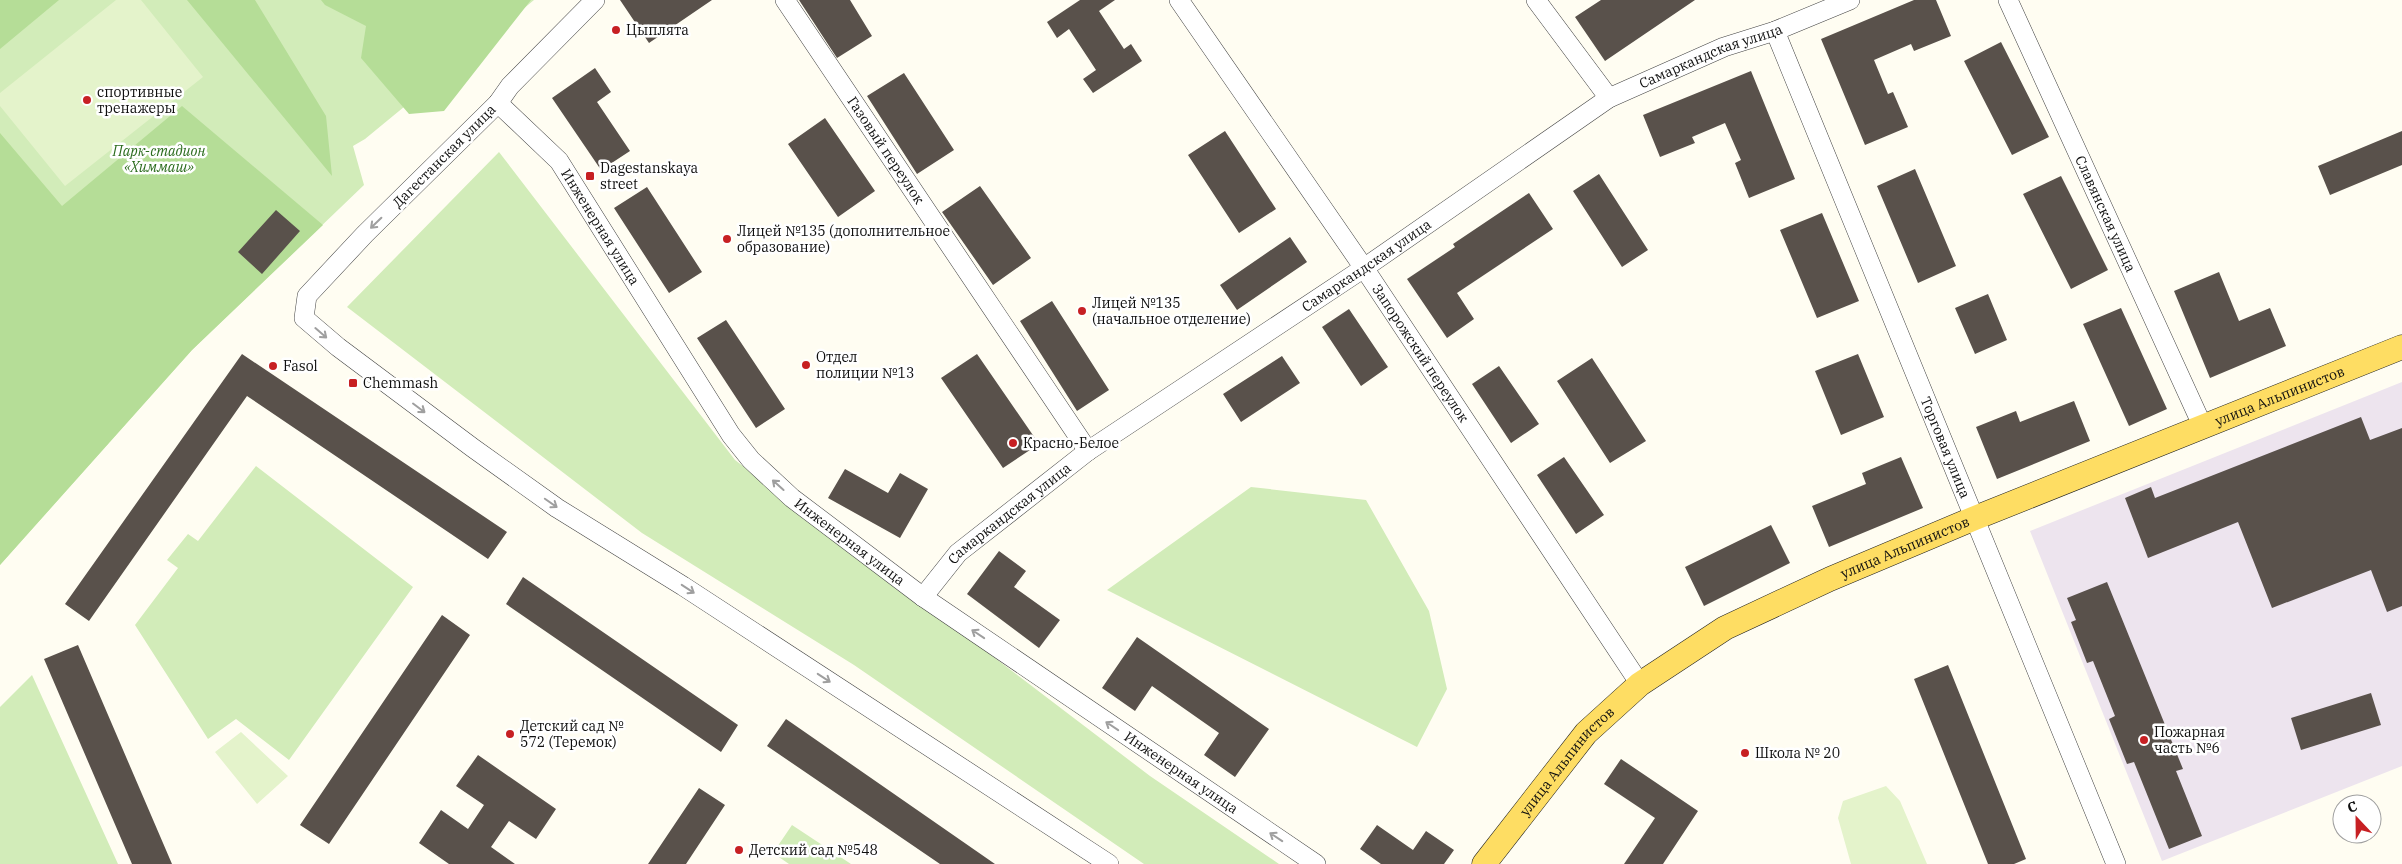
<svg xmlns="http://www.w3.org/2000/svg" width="2402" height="864" font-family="'IBM Plex Serif',serif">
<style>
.industrial{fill:#ede4ee}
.green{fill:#d2ecb9}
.forest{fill:#b5dd97}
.pitch{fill:#e4f3cb}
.building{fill:#59514b}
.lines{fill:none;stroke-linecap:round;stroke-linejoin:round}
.minor-casing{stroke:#424242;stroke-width:20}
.major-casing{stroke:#202020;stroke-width:25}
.minor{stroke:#fff;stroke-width:19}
.major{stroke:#fedd63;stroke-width:24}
.oneway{stroke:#9f9f9f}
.poi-dot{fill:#c72023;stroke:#fff;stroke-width:2}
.labels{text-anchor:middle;stroke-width:5;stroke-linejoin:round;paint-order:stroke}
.poi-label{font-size:14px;fill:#0f0f0f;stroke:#fff;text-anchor:start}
.street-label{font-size:14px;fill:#0f0f0f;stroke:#fff}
.park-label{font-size:14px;font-style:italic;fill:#2a6b1c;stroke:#fff}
</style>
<rect width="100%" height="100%" fill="#fffdf2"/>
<!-- industrial -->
<path class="industrial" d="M2402,382v384l-240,95 -132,-330z"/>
<!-- green -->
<path class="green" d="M0,0h534l-169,139 -12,7 11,39 -172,165 -192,215z
M499,152l236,308 415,316 129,88h-135l-290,-199 -212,-132 -295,-226z
M256,466l157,121 -124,173 -53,-41 -28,20 -73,-114 43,-57 -11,-8 21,-26 10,7z
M1251,487l115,13 63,111 18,78 -30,58 -310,-157z
M32,675l86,189h-118v-157z
M792,825l59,39h-62l-16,-11z"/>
<!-- forest -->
<path class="forest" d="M0,0h59l-59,49z
M187,0h68l71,116 6,60z
M321,0h210l-87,111 -35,3 -48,-56 5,-32 -41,-21z
M182,106l141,119 -131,125 -192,215v-432l62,73z"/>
<!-- pitch -->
<path class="pitch" d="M116,0h25l62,77 -138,109 -65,-80v-13z
M241,732l47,44 -31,28 -42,-52z
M1886,786l14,15 27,63h-76l-13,-46 5,-17z"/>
<!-- building -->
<path class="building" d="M620,0h92l-63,43z
M799,0h51l22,36 -35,22z
M1080,0h35l-16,11 25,38 7,-5 11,17 -49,32 -10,-14 13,-9 -27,-41 -12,9 -10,-16z
M1601,0h94l-90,61 -30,-44z
M1914,0h22l15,36 -37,15 -3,-7 -37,16 14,34 5,-2 15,35 -43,18 -44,-106z
M2001,42l48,95 -37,18 -48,-94z
M595,68l16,24 -14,10 33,49 -29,19 -49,-72z
M1751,71l44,108 -46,19 -14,-35 6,-3 -16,-37 -33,14 3,6 -35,14 -17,-42z
M904,73l50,77 -37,24 -50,-78z
M825,118l50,73 -37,26 -50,-73z
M1225,131l51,78 -37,24 -51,-78z
M2402,131v34l-72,30 -12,-29z
M1915,169l41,97 -38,17 -41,-97z
M1599,174l49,76 -26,17 -49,-76z
M2061,176l47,94 -37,19 -48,-95z
M980,186l51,72 -38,27 -51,-73z
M647,187l55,85 -33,21 -55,-85z
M1529,193l24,36 -96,64 17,26 -27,19 -40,-59 48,-32 -2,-3z
M276,210l24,21 -38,43 -24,-22z
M1822,213l37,88 -42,17 -37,-88z
M1290,237l17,25 -70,48 -17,-25z
M2219,272l20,49 31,-13 16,38 -76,32 -36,-87z
M1988,294l19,46 -32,14 -20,-46z
M1052,301l57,89 -32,21 -57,-90z
M2121,308l46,101 -38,17 -46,-102z
M1349,309l39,58 -27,19 -39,-59z
M726,320l59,89 -29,19 -59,-90z
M242,354l265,178 -19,27 -241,-163 -158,225 -24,-17z
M977,354l62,90 -36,24 -62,-90z
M1858,354l26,63 -43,18 -26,-64z
M1282,356l18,27 -59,39 -18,-28z
M1592,358l54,83 -36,22 -53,-82z
M1499,366l40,58 -28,19 -39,-59z
M2074,401l16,40 -93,38 -21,-52 40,-16 4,11z
M2361,417l9,23 32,-12v178l-15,6 -16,-42 -99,38 -34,-86 -90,36 -23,-60 26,-11 4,11z
M1564,457l40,58 -28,19 -39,-59z
M1901,457l22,51 -94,39 -17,-41 54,-22 -4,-11z
M845,469l43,24 12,-20 28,16 -28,49 -72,-40z
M1771,525l19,38 -86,43 -19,-39z
M999,551l27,20 -12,16 46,33 -21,28 -72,-54z
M523,577l215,148 -17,27 -215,-148z
M2107,582l76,187 -7,2 26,65 -33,13 -35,-87 -7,2 -18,-45 6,-3 -22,-55 -6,2 -16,-41 5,-2 -9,-22z
M442,615l28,20 -141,209 -29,-19z
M1137,637l132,92 -34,48 -31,-22 15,-22 -67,-47 -17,25 -33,-23z
M78,645l94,219h-40l-88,-205z
M1948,665l78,194 -12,5h-26l-74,-185z
M2371,693l10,32 -80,25 -10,-32z
M786,719l209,145h-55l-173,-118z
M478,755l78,54 -20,30 -27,-18 -18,26 24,17h-66l-30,-21 22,-33 27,19 16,-24 -28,-19z
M1621,759l77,52 -35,53h-39l31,-46 -51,-34z
M699,788l26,17 -39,59h-38z
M1377,825l36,25 13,-19 28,19 -10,14h-63l-21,-15z"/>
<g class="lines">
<defs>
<g id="minor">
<path d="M595,0l-85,86 -12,17 -133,131 -58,62 -3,22 34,29 135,101 84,60 126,78 426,278"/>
<path id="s1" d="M785,0l303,451"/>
<path id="s2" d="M1179,0l185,268 276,416"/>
<path d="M1536,0l73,98"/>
<path id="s3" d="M2008,0l195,427"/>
<path id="s4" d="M1775,31l341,833"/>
<path id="s5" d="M498,103l61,58 172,274 20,25 41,38 131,99 393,267"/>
<path id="s6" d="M923,597l35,-44 130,-102 276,-183 245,-170 115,-51 51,-16 75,-31"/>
</g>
<g id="major">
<path id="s7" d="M1484,864l102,-131 54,-49 85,-56 105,-49 145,-61 427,-171"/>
</g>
</defs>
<!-- minor casing -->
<use href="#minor" class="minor-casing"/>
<!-- major casing -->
<use href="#major" class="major-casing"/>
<!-- minor -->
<use href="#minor" class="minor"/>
<!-- major -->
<use href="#major" class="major"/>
</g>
<!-- one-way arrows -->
<defs><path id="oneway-shaft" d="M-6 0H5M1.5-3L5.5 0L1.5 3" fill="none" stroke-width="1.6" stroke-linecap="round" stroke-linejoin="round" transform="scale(1.25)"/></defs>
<g class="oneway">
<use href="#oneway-shaft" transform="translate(376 223) rotate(136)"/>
<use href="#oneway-shaft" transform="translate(321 333) rotate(41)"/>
<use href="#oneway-shaft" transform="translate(419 408) rotate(37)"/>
<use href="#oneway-shaft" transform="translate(778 485) rotate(-138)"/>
<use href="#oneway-shaft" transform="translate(551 503) rotate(35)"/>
<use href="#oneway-shaft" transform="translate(688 589) rotate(33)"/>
<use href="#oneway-shaft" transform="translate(978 634) rotate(-146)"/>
<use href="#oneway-shaft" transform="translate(824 678) rotate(33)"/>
<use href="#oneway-shaft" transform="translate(1112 726) rotate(-146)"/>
<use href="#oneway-shaft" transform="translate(1276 837) rotate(-146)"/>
</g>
<!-- markers -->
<g class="poi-dot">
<circle cx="616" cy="30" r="5"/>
<circle cx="87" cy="100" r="5"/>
<rect x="585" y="171" width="10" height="10" rx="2.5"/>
<circle cx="727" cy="239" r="5"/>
<circle cx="1082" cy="311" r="5"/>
<circle cx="806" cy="365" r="5"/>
<circle cx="273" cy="366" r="5"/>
<rect x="348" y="378" width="10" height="10" rx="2.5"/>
<circle cx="1013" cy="443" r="5"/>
<circle cx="510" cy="734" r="5"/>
<circle cx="2144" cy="740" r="5"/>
<circle cx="1745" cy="753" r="5"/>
<circle cx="739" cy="850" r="5"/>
</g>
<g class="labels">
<!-- poi labels -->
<g class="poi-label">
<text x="626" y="35">Цыплята</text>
<text x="97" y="97">спортивные<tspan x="97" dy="16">тренажеры</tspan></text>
<text x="600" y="173">Dagestanskaya<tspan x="600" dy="16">street</tspan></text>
<text x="737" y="236">Лицей №135 (дополнительное<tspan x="737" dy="16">образование)</tspan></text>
<text x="1092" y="308">Лицей №135<tspan x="1092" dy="16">(начальное отделение)</tspan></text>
<text x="816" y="362">Отдел<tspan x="816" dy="16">полиции №13</tspan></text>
<text x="283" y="371">Fasol</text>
<text x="363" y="388">Chemmash</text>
<text x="1023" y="448">Красно-Белое</text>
<text x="520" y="731">Детский сад №<tspan x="520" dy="16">572 (Теремок)</tspan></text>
<text x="2154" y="737">Пожарная<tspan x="2154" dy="16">часть №6</tspan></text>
<text x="1755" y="758">Школа № 20</text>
<text x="749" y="855">Детский сад №548</text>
</g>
<!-- street labels -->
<g class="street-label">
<text dy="5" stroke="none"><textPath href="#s6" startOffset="961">Самаркандская улица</textPath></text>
<text dy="5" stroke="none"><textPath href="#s1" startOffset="181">Газовый переулок</textPath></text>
<text transform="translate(444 156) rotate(-45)" y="5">Дагестанская улица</text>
<text dy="5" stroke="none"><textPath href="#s3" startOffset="235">Славянская улица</textPath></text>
<text dy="5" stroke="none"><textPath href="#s5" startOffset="162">Инженерная улица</textPath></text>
<text dy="5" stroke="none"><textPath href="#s6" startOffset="556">Самаркандская улица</textPath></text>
<text dy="5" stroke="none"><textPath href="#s2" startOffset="428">Запорожский переулок</textPath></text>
<text dy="5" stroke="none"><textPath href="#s7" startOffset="942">улица Альпинистов</textPath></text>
<text dy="5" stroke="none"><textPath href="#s4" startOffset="450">Торговая улица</textPath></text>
<text dy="5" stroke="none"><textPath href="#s6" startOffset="121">Самаркандская улица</textPath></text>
<text dy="5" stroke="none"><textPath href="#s5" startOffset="568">Инженерная улица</textPath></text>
<text dy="5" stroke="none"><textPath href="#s7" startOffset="538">улица Альпинистов</textPath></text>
<text dy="5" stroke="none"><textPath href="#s7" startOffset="132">улица Альпинистов</textPath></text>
<text dy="5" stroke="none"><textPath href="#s5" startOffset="972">Инженерная улица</textPath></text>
</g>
<!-- park labels -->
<g class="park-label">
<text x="159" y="156">Парк-стадион<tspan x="159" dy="16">«Химмаш»</tspan></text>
</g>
</g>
<!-- north arrow -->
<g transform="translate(2357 819) rotate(338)"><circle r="24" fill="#ffffff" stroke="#9f9f9f"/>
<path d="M0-4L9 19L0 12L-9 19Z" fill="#c72023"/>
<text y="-8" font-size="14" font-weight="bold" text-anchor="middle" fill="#0f0f0f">С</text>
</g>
</svg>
